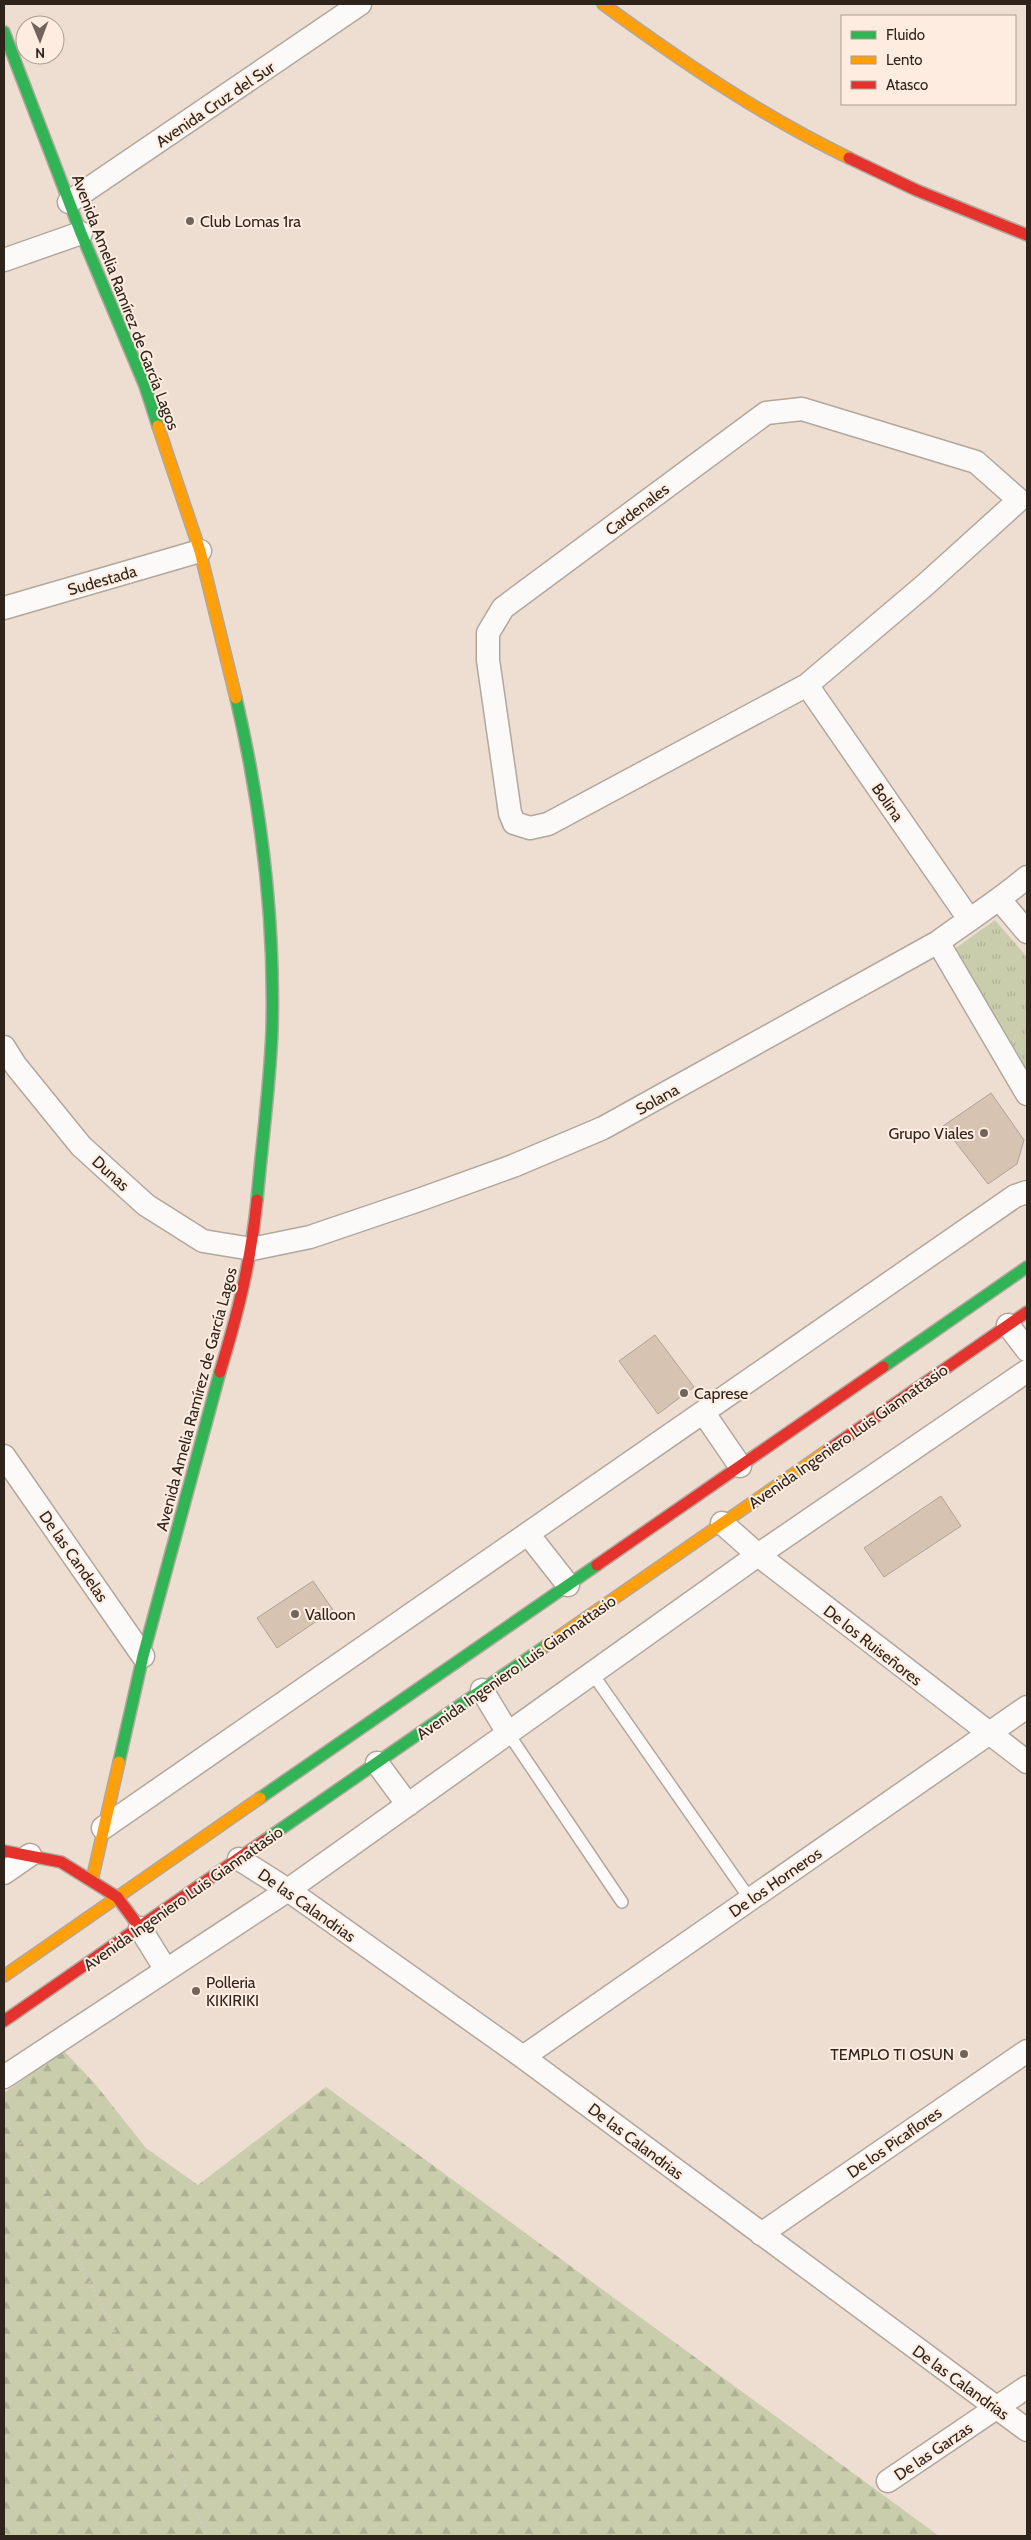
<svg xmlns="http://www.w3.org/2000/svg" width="1031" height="2540" font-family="Cabin,sans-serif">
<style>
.grass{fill:url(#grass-tufts)}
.forest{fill:url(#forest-firs)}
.building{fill:#d7c3b2;stroke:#aea399}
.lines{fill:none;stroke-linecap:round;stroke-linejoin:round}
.lane-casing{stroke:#b2a79d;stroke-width:14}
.street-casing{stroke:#b2a79d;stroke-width:25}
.fast-casing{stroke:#b2a79d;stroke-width:14}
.slow-casing{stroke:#b2a79d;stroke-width:14}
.jam-casing{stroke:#b2a79d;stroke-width:14}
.path{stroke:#d1cdc9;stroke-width:3;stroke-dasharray:1 4;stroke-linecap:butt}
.lane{stroke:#fcfaf8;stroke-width:11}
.street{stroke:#fcfaf8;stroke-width:22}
.fast{stroke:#30b455;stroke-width:11}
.slow{stroke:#ff9f0a;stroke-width:11}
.jam{stroke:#e5322d;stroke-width:11}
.poi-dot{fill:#71655b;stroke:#fdecdf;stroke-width:2}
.labels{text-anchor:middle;stroke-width:4;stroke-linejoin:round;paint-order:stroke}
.street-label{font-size:16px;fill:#2e241c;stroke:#fdecdf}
.poi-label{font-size:16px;fill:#2e241c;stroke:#fdecdf;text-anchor:start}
</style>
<defs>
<pattern id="grass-tufts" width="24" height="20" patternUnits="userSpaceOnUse" patternTransform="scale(1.25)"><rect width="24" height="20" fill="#cacdab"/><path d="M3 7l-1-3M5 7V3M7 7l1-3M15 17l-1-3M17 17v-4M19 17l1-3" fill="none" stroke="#aeb093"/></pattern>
<pattern id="forest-firs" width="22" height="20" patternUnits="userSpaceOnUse" patternTransform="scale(1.25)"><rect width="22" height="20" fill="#cacdab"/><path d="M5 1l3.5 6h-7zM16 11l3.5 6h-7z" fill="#aeb093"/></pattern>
</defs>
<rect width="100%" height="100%" fill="#edded1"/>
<!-- grass -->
<path class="grass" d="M995,920l32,37v118l-74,-125z"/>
<!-- forest -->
<path class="forest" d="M64,2051l32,34 50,63 52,37 128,-98 613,449h-935v-443z"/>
<!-- building -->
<path class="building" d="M991,1093l33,47 -7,24 -29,20 -45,-58z
M655,1335l39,52 -36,27 -39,-53z
M941,1496l20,30 -77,51 -20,-29z
M313,1581l20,29 -56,38 -20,-30z"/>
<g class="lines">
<defs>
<path id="lane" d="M592,1673l158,226
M508,1733l114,169"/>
<path id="street" d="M69,202l291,-198
M4,260l77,-27
M802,409l174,53 43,38 -94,85 -118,100 -259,139 -18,4 -16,-5 -4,-10 -22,-153v-27l15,-25 263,-195z
M4,608l196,-57
M807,685l162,234
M1000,900l27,32
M938,942l89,152
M4,1047l12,19 65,80 65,59 57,36 49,8 58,-12 106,-36 97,-35 90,-38 335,-186c30,-22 61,-41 89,-65
M1008,1325l19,25
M703,1412l37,54
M4,1456l139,200
M722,1523l36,32 269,207
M528,1534l40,51
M482,1690l26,43
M377,1763l31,42
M103,1828l912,-632 12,-4
M239,1859l49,31 235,167 504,373
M4,1873l26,-18
M140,1928l26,42
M523,2057l504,-350
M4,2077l284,-187 470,-335 269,-184
M761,2234l266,-183
M888,2481l139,-94"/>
<path id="fast" d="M4,32l77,201 64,153 13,40
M236,698c25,108 39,221 36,332 -2,56 -10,113 -15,170
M883,1367l144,-100
M119,1762l24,-106 77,-284
M260,1798l337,-233
M265,1840l282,-195"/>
<path id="slow" d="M603,4c78,57 159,112 246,154
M158,426l42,125 36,147
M547,1645l281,-195
M92,1880l27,-118
M4,1976l256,-178"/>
<path id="jam" d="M849,158l67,32 111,45
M220,1372c18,-59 31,-111 37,-172
M828,1450l199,-138
M597,1565l286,-198
M4,1851l57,11 56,35 23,31
M4,2021l261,-181"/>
</defs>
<!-- lane casing -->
<use href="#lane" class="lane-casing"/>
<!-- street casing -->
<use href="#street" class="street-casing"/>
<!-- fast casing -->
<use href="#fast" class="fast-casing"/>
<!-- slow casing -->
<use href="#slow" class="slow-casing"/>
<!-- jam casing -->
<use href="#jam" class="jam-casing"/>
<!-- path -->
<path class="path" d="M4,2112l140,277 63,147"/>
<!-- lane -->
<use href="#lane" class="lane"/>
<!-- street -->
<use href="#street" class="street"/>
<!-- fast -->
<use href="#fast" class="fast"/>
<!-- slow -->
<use href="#slow" class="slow"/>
<!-- jam -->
<use href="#jam" class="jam"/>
</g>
<!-- markers -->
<g class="poi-dot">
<circle cx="190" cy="221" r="5"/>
<circle cx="984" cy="1133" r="5"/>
<circle cx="684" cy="1393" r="5"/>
<circle cx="295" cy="1614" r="5"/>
<circle cx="196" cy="1991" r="5"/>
<circle cx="964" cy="2054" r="5"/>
</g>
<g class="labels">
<!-- street labels -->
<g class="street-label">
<text transform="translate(215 104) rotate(-34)" y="6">Avenida Cruz del Sur</text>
<text transform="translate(126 302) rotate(69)" y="6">Avenida Amelia Ramírez de García Lagos</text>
<text transform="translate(637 509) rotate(-37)" y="6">Cardenales</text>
<text transform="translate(102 580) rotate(-16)" y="6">Sudestada</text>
<text transform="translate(888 802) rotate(55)" y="6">Bolina</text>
<text transform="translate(657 1099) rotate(-29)" y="6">Solana</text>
<text transform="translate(111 1173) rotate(42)" y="6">Dunas</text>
<text transform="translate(196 1399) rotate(-75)" y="6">Avenida Amelia Ramírez de García Lagos</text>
<text transform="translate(848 1436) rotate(-35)" y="6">Avenida Ingeniero Luis Giannattasio</text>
<text transform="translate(74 1556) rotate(55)" y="6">De las Candelas</text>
<text transform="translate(873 1645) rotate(38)" y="6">De los Ruiseñores</text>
<text transform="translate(516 1667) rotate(-35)" y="6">Avenida Ingeniero Luis Giannattasio</text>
<text transform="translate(775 1882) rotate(-35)" y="6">De los Horneros</text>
<text transform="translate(183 1898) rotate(-35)" y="6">Avenida Ingeniero Luis Giannattasio</text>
<text transform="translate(307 1905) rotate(35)" y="6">De las Calandrias</text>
<text transform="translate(636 2141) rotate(37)" y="6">De las Calandrias</text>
<text transform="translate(894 2142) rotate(-35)" y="6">De los Picaflores</text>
<text transform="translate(961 2382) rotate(36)" y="6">De las Calandrias</text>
<text transform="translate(933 2451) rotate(-34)" y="6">De las Garzas</text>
</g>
<!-- poi labels -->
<g class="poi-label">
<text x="200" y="227">Club Lomas 1ra</text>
<text x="974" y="1139" text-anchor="end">Grupo Viales</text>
<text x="694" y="1399">Caprese</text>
<text x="305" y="1620">Valloon</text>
<text x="206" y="1988">Polleria<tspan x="206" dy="18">KIKIRIKI</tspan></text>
<text x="954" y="2060" text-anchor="end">TEMPLO TI OSUN</text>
</g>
</g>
<!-- border -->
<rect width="1031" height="2540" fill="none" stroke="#2e241c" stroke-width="10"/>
<!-- legend -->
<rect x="841" y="15" width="175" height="90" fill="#fdecdf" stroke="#aa9c91"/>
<rect x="851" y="31" width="25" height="8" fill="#30b455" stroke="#aa9c91"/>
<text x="886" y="40" font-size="15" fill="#2e241c">Fluido</text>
<rect x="851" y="56" width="25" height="8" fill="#ff9f0a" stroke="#aa9c91"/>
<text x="886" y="65" font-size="15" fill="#2e241c">Lento</text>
<rect x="851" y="81" width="25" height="8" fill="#e5322d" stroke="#aa9c91"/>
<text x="886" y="90" font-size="15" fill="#2e241c">Atasco</text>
<!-- north arrow -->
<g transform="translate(40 40) rotate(179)"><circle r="24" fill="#fdecdf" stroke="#aa9c91"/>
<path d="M0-4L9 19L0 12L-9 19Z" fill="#71655b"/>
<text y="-8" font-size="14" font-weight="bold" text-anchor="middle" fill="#2e241c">N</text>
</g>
</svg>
